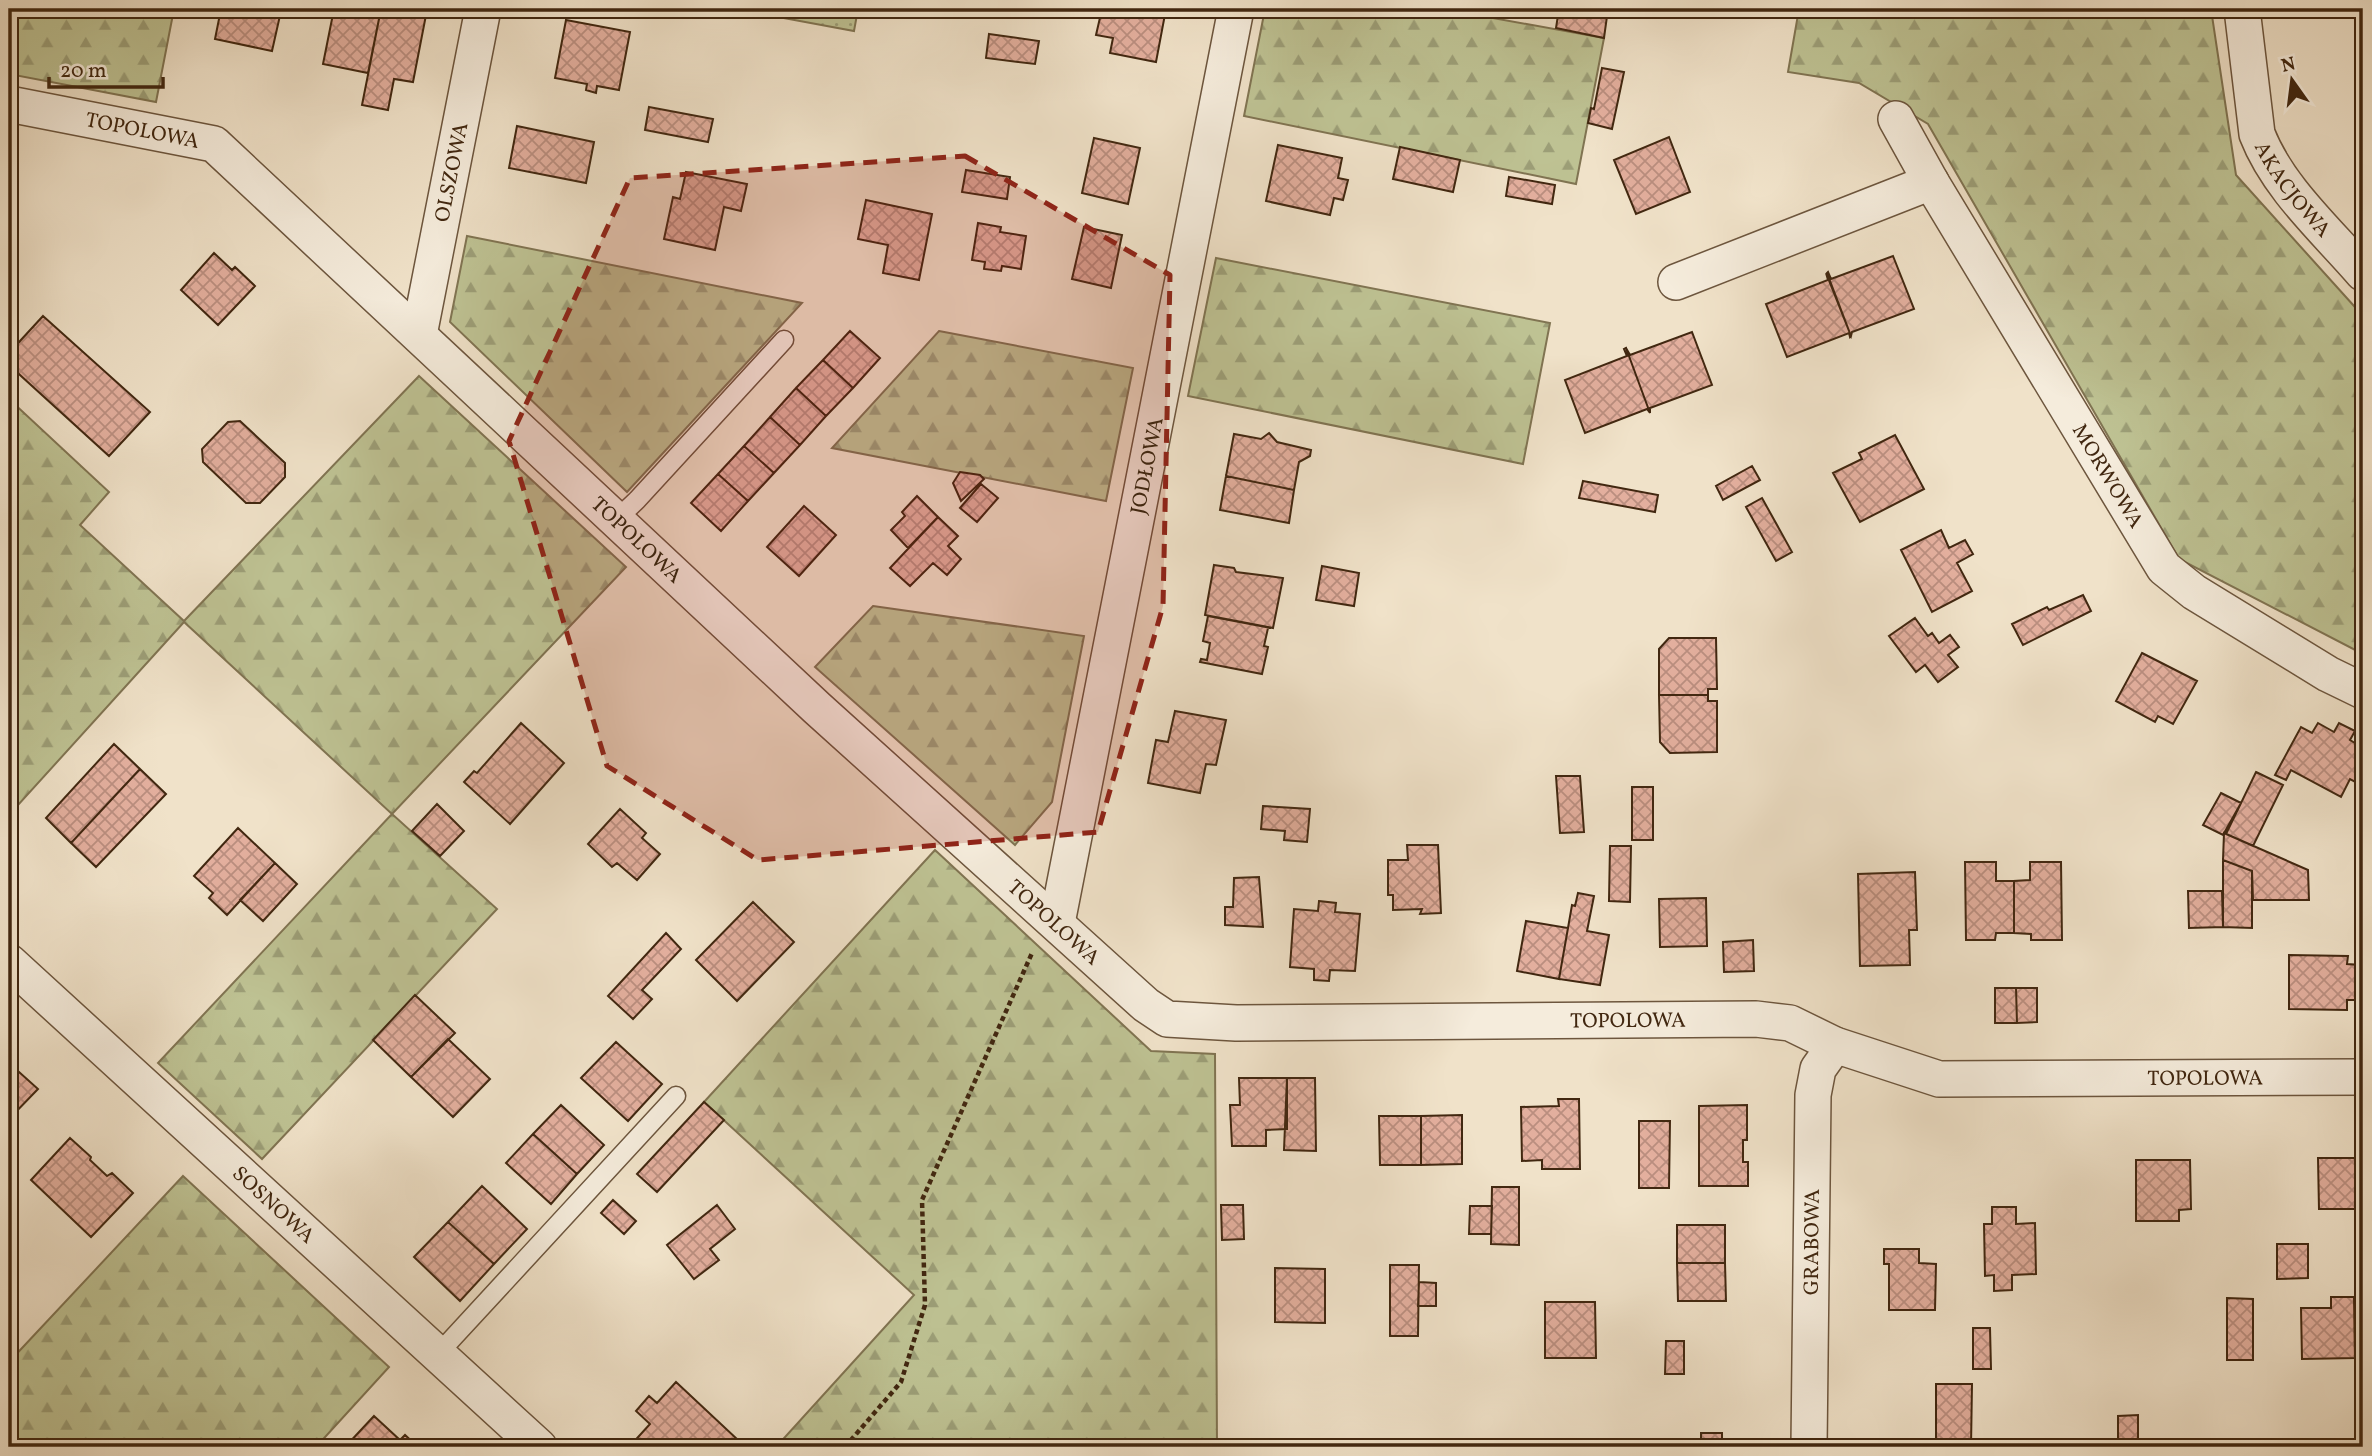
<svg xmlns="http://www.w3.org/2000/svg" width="2372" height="1456" font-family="Vollkorn,serif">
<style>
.grass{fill:url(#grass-dots);stroke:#807452;stroke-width:2}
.forest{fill:url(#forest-firs);stroke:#807452;stroke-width:2}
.building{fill:url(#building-cross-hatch);stroke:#412710;stroke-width:2}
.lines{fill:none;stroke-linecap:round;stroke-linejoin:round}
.service-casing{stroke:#6d563e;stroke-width:21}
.minor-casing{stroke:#6d563e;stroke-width:38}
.path{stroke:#412710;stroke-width:4.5;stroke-dasharray:5 3.5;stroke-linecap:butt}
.service{stroke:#f5ecdc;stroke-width:18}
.minor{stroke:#f5ecdc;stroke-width:35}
.marked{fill:#8f2418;fill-opacity:0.2;stroke:#8f2418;stroke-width:5;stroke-dasharray:14 9;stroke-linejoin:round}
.labels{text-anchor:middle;stroke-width:7;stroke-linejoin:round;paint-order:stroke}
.street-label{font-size:21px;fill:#412710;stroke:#f5ecdc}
</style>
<defs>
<pattern id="grass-dots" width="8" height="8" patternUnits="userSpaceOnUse" patternTransform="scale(1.75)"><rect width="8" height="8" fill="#bec293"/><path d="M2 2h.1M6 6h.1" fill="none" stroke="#9c9e77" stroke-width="1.8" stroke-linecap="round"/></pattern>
<pattern id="forest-firs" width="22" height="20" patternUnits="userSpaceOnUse" patternTransform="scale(1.75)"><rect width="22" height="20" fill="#bec293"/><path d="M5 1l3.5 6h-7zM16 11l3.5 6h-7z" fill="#9c9e77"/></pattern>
<pattern id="building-cross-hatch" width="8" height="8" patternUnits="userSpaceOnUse" patternTransform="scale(1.75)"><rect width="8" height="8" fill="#e3af9e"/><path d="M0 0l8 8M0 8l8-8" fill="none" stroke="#ba8e7f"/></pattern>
</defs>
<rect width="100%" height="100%" fill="#f0e2c9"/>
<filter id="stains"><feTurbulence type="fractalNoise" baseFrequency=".00286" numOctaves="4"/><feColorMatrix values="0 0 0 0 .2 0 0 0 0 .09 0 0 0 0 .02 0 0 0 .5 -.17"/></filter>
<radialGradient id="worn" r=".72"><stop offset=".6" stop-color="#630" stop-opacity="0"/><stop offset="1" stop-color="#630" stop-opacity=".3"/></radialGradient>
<!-- grass -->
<path class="grass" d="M735,9h123l-4,22z"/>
<!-- forest -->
<path class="forest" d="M9,9h165l-18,93 -147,-28z
M1265,9h178l161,29 -28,146 -332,-68z
M1799,9h412l25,166 127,141v338l-184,-95 -251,-435 -69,-41 -71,-11z
M467,236l335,67 -175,189 -177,-170z
M1216,258l334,65 -27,141 -335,-68z
M939,331l194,37 -27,133 -274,-53z
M419,376l207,191 -234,247 105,95 -235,250 -104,-96 234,-249 -208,-192 -175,193v-213l5,-6 -5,-5v-192l100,93 -29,33 104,96z
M873,606l211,30 -32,166 -37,43 -200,-178z
M935,850l216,201 64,3 2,393h-441l138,-152 -210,-193z
M183,1176l206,191 -73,80h-307v-85z"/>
<!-- building -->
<path class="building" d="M221,9l60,2 -9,40 -57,-12z
M334,9h17l29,5 -12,59 -45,-9z
M381,9h15l30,6 -13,67 -19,-3 -6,31 -26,-5z
M1102,9h64l-10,53 -46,-9 3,-15 -17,-3z
M1559,9h49l-4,29 -48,-10z
M566,20l64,12 -11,58 -22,-4 -1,7 -10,-3 1,-6 -32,-6z
M989,34l50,7 -4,23 -49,-6z
M1602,68l22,4 -12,57 -24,-6 3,-15 3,1z
M649,107l64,12 -5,23 -63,-12z
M517,126l77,16 -8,41 -77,-15z
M1669,137l21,55 -54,22 -22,-54z
M1094,138l46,10 -12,56 -46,-11z
M1278,145l64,13 -4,20 10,2 -5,20 -9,-2 -4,17 -64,-14z
M1400,147l60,13 -7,32 -60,-13z
M966,170l44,7 -3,22 -45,-7z
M686,172l61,12 -6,27 -17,-4 -9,43 -51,-11 9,-42 7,2z
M1509,177l46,8 -3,19 -46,-8z
M866,200l66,14 -13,66 -36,-7 5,-28 -30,-6z
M978,223l23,4 -1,5 26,4 -5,33 -19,-3 -1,5 -17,-2 1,-7 -13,-2z
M1084,227l38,8 -11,53 -39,-9z
M214,253l18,17 3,-3 20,19 -37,39 -37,-35z
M1893,256l21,53 -62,23 -1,4 -24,-63 1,-1 3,7z
M1826,273l25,63 -1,1 -1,-4 -62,24 -21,-53 62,-24z
M43,316l107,96 -41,44 -100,-91v-12z
M850,331l30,27 -27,30 -30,-28z
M1692,332l20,53 -62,23v5l-24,-65 4,7z
M1626,348l24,65 -3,-4 -62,24 -20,-53 62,-24 -3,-7z
M823,360l30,28 -27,28 -30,-28z
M796,388l30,28 -26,29 -30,-28z
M770,417l30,28 -26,28 -30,-27z
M240,421l45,42v14l-25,26h-14l-43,-41 -1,-13 26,-27z
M1269,433l8,9 34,8 -1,6 -11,6 -5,28 -68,-14 8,-42 27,5z
M1895,435l29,54 -64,33 -27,-49 29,-14 -3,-6z
M744,446l30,27 -26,28 -30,-27z
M1752,466l8,14 -37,20 -7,-14z
M960,472l20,3 4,4 -23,22 -8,-18z
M718,474l30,27 -27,30 -30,-28z
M1226,476l68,14 -5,33 -69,-13z
M1583,481l75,14 -3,17 -76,-14z
M981,484l17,14 -21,24 -17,-14z
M917,496l21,21 -30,31 -17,-18 14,-14 -3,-4z
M1762,498l30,54 -16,9 -30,-54z
M804,506l32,29 -37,41 -32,-29z
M938,517l20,19 -10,10 13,13 -14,16 -14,-12 -23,23 -20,-18z
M1941,530l8,18 16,-8 8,14 -16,9 15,28 -40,21 -31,-62z
M1214,565l20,3 2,4 47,6 -10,50 -68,-13z
M1322,566l37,7 -5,33 -38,-6z
M2083,595l8,16 -68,34 -11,-21 35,-17 2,3z
M1208,616l63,12h-3l-4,18 4,1 -6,27 -62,-12 1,-3 6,1 3,-17 -7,-2z
M1915,618l13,18 4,-3 7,10 11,-8 9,12 -11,8 10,12 -20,15 -13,-17 -9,7 -27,-36z
M1669,638h47l1,51h-9v6h-49v-46z
M2142,653l55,28 -24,43 -15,-8 -3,6 -39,-21z
M1659,695h49v6h9v51l-47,1 -10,-11z
M1175,711l51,9 -10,45 -10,-1 -6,29 -52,-10 8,-43 12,2z
M521,723l43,40 -54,61 -46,-42 10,-11 3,2z
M2318,723l16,9 5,-9 16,8 -5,9 13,8 -2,12 2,2v24l-13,-7 -9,18 -50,-27 -5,10 -11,-5 26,-48 11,6z
M114,744l26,25 -69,74 -25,-25z
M140,769l26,25 -70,73 -25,-24z
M2256,772l27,13 -30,61 -27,-12z
M1556,776h24l4,56 -24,1z
M1632,787h21v53h-21z
M2221,793l20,10 -18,32 -20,-10z
M437,804l27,27 -24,25 -28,-25z
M1263,806l47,3 -3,33 -23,-2 1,-9 -24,-2z
M620,809l26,24 -4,5 18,16 -23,26 -20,-17 -5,4 -24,-23z
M238,828l37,35 -48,52 -18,-17 4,-5 -19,-17z
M2224,833l84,37 1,30h-56l-1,-29 -29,-11z
M1407,845h31l3,68 -21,1 2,-5 -29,1v-15h-5v-35h20z
M1610,846h21l-1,56 -21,-1z
M2223,860l29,11v57l-29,-1z
M1965,862h31v19h18v52h-18l-1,7h-29z
M2030,862h31l1,78h-31v-6l-17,-1v-52l16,-1z
M275,863l22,21 -34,37 -23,-21z
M1915,872l2,58h-8l1,35 -50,1 -2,-92z
M1259,877l4,50 -38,-2v-18h8l1,-29z
M2188,891h34l1,36 -34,1z
M1578,893l16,3 -7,35 22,4 -9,50 -41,-6 13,-74 3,1z
M1706,898l1,48 -47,1 -1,-48z
M1319,901l17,2 -1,9 25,2 -5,57 -25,-1 -1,11 -15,-1v-11l-24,-2 4,-58 24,2z
M753,902l41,40 -57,59 -41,-41z
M1526,921l42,7 -9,51 -42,-8z
M666,933l15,16 -39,41 10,9 -19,20 -25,-23z
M1753,940l1,31 -30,1 -1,-30z
M2289,955l59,1 -1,8 14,1 -1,35h-13v10l-58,-1z
M1995,988h21l1,35h-22z
M2016,988h21v34l-20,1z
M415,995l40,38 -44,44 -38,-37z
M448,1039l42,40 -37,38 -42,-40z
M616,1042l46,42 -34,37 -47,-43z
M9,1063l29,26 -29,30z
M1239,1078h48v51l-21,1v16h-34l-2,-41h10z
M1287,1078h28l1,73 -32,-1z
M1558,1099h21l1,70h-38v-9l-20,1 -1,-54 38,-1z
M704,1102l20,18 -67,72 -20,-18z
M561,1105l43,40 -27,29 -44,-40z
M1747,1105v35h-4v22h5v24h-49v-80z
M1462,1115v49l-41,1v-49z
M1379,1116h42v49h-41z
M1639,1121h31l-1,67h-30z
M533,1134l44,40 -26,30 -45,-41z
M70,1138l21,19 -1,3 17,16 5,-3 21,20 -42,44 -60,-57z
M2318,1158h45v51h-44z
M2136,1160h54l1,49 -12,1v11h-43z
M482,1186l45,43 -33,35 -46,-42z
M1492,1187h27v58l-28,-1z
M613,1200l23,21 -12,13 -23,-21z
M717,1205l18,24 -25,20 9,11 -25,19 -27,-34z
M1221,1205h22l1,34 -22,1z
M1470,1206h22l-1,28h-22z
M1992,1207h24v17l19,-1 1,51 -24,1v15l-18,1v-16l-9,1 -1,-52h8z
M448,1222l46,42 -34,37 -46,-44z
M1677,1225h48v38h-48z
M2277,1244h31v34l-31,1z
M1884,1249h35v14l17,1 -1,46h-46v-46h-5z
M1677,1263h48l1,38h-48z
M1390,1265h29l-1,71h-28z
M1275,1268l50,1v54l-50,-1z
M1419,1282l17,1v23h-18z
M2331,1297h23l1,61 -53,1 -1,-51h30z
M2227,1298l26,1v61h-26z
M1545,1302h50l1,56h-51z
M1973,1328h17l1,41h-18z
M1666,1341h18v33h-19z
M676,1382l62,58 -7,7h-102l21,-23 -14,-13 13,-15 8,7z
M1936,1384h36l-1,63h-35z
M2138,1415v32h-20v-31z
M374,1416l26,24 5,-5 13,12h-73z
M1701,1433h21v13l20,1h-59h18z"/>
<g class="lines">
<defs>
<path id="service" d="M616,520l21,-20 147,-160
M438,1354l238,-258"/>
<g id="minor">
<path id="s1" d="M2242,9l15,125c21,54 69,96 106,139"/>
<path id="s2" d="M9,104l205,40 603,564 329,297 21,14 69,4 520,-4 34,4 45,22 104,34 424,-2"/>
<path id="s3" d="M1896,119l35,63 233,386 30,24 134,82 35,17"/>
<path d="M1676,282l255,-100"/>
<path id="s4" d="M419,335l64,-326"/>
<path id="s5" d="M1057,923l179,-914"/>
<path id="s6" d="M9,962l530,485"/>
<path id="s7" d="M1809,1447l4,-352 5,-26 17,-24"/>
</g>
</defs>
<!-- service casing -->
<use href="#service" class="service-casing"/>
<!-- minor casing -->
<use href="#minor" class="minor-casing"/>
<!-- path -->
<path class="path" d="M845,1447l56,-65 24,-77 -3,-105 110,-247"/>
<!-- service -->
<use href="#service" class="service"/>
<!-- minor -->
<use href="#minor" class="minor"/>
</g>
<!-- marked area -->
<path class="marked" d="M965,156l205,119 -7,331 -65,226 -340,28 -151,-94 -98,-325 121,-263z"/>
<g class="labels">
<!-- street labels -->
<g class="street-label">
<text dy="7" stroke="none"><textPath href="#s2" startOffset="136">TOPOLOWA</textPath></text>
<text dy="7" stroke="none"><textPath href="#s4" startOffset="166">OLSZOWA</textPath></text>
<text dy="7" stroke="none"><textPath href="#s1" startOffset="192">AKACJOWA</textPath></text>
<text dy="7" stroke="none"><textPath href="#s5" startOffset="466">JODŁOWA</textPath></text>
<text dy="7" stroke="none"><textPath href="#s3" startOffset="415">MORWOWA</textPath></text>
<text dy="7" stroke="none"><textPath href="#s2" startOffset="788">TOPOLOWA</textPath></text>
<text dy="7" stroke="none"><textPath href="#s2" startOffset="1354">TOPOLOWA</textPath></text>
<text dy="7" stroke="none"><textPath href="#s2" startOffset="1964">TOPOLOWA</textPath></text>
<text dy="7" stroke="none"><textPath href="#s2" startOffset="2552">TOPOLOWA</textPath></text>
<text dy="7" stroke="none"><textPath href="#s6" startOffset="359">SOSNOWA</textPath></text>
<text dy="7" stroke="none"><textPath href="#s7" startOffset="205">GRABOWA</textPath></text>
</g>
</g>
<!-- margin -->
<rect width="2372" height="1456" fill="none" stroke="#f0e2c9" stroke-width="35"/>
<rect x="10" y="10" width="2351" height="1435" fill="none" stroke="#412710" stroke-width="3.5"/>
<rect x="18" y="18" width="2337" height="1421" fill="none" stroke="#412710" stroke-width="2"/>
<!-- north arrow -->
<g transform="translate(2292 80) rotate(346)" stroke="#f5ecdc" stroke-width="5" paint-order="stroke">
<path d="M0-5L12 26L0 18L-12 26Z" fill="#412710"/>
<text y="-10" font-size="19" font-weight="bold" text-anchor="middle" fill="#412710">N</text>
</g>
<!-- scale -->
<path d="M49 77v10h114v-10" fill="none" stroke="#412710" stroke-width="3.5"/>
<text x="60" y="77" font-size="21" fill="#412710" stroke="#f5ecdc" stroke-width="5" paint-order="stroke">20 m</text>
<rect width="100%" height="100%" filter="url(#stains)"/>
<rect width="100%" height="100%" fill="url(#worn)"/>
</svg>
